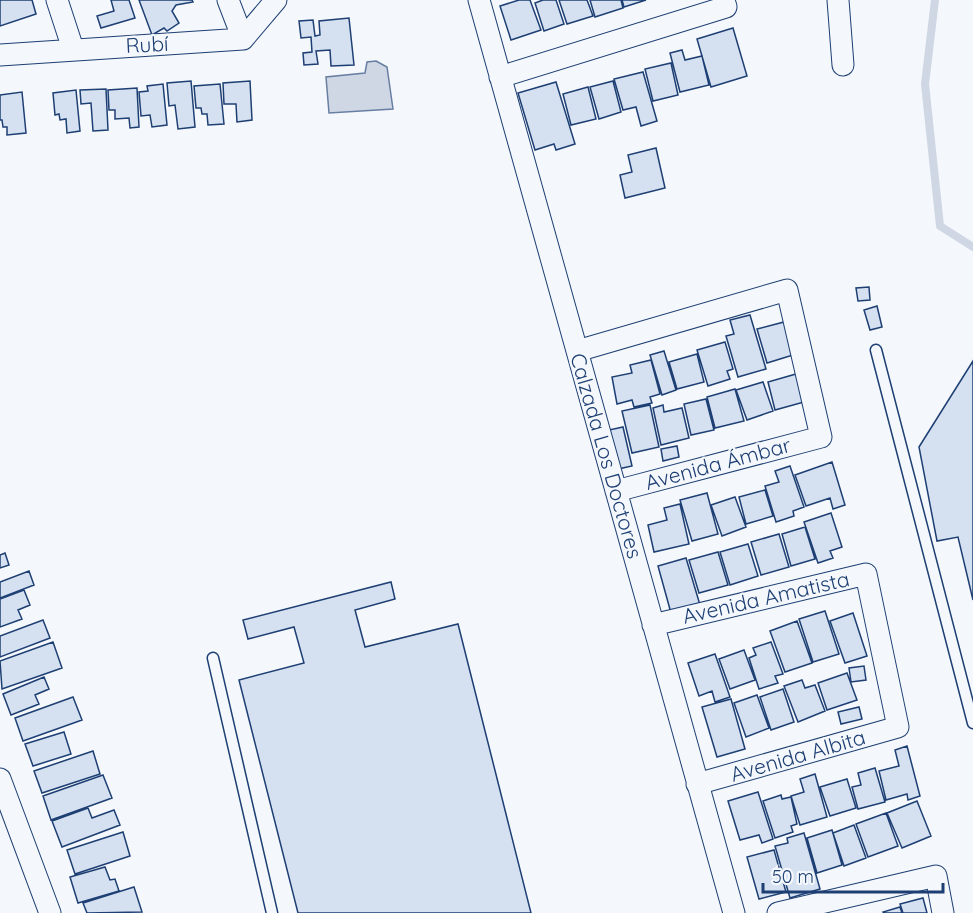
<svg xmlns="http://www.w3.org/2000/svg" width="973" height="913" font-family="Quicksand,sans-serif">
<style>
.water{fill:#cfd7e4;stroke:#687fa3;stroke-width:1.5}
.lines{fill:none;stroke-linecap:round;stroke-linejoin:round}
.stream{stroke:#cfd7e4;stroke-width:8}
.building{fill:#d5e0f0;stroke:#1d3f73;stroke-width:1.5}
.service-casing{stroke:#1d3f73;stroke-width:13}
.minor-casing{stroke:#1d3f73;stroke-width:23}
.service{stroke:#f4f7fb;stroke-width:10}
.minor{stroke:#f4f7fb;stroke-width:21}
.labels{text-anchor:middle;stroke-width:4.5;stroke-linejoin:round;paint-order:stroke}
.street-label{font-size:21px;fill:#1d3f73;stroke:#f4f7fb}
</style>
<rect width="100%" height="100%" fill="#f4f7fb"/>
<!-- water -->
<path class="water" d="M376,61l11,6 6,42 -64,4 -3,-36 39,-4 2,-11z"/>
<g class="lines">
<!-- stream -->
<path class="stream" d="M935,0l-10,84 15,142 33,21"/>
</g>
<!-- building -->
<path class="building" d="M0,0h32l4,14 -36,12z
M111,0h18l6,18 -34,10 -4,-12 17,-5z
M139,0h53l1,2 -17,3 -4,6 7,12 -12,8 -3,-3 -12,7z
M519,0h11l11,30 -30,10 -11,-34z
M543,0h13l8,24 -20,7 -9,-28z
M559,0h28l6,16 -26,8z
M590,0h31l2,8 -28,9z
M622,0h24l-22,7z
M349,18l5,47 -23,1 -1,-16 -14,1 2,13 -14,1 -1,-12 9,-1 -1,-15 -10,1 -2,-17 14,-1 2,16 5,-1 -1,-14z
M733,28l14,48 -36,11 -14,-48z
M682,50l3,10 17,-4 7,29 -29,7 -10,-39z
M671,63l7,32 -25,6 -8,-32z
M643,72l14,49 -16,5 -5,-19 -13,3 -9,-31z
M191,81l4,46 -17,2 -3,-24 -6,1 -2,-23z
M250,81l2,39 -15,2 -1,-18h-12l-1,-21z
M613,81l8,31 -22,7 -9,-32z
M556,82l19,62 -19,6 -2,-6 -19,6 -17,-57z
M163,84l4,41 -15,2 -2,-12 -9,1 -2,-24 9,-1 -1,-5z
M220,84l4,40 -16,1 -1,-11h-5l-1,-6h-5l-2,-22z
M588,87l8,32 -25,6 -8,-31z
M137,88l2,39 -9,1 -1,-10 -14,1v-9h-6l-1,-20z
M106,89l2,41 -15,1 -2,-28 -10,1 -1,-14z
M76,90l4,41 -13,2 -1,-14 -6,1 -1,-6 -4,1 -2,-22z
M22,92l4,41 -19,2v-8h-4l-1,-7h-2v-25z
M656,148l9,40 -40,10 -5,-23 12,-3 -4,-17z
M869,287l1,13 -12,1 -2,-13z
M877,306l5,21 -12,3 -6,-20z
M750,315l16,54 -28,8 -12,-41 8,-2 -4,-14z
M784,322l9,33 -26,8 -10,-34z
M725,342l8,27 -6,2 3,8 -22,7 -11,-36z
M664,351l12,39 -14,5 -12,-40z
M697,354l7,28 -27,7 -8,-27z
M651,360l9,34 -10,3 2,6 -18,4 -2,-7 -15,4 -5,-27 20,-4 -2,-8z
M973,361v239l-15,-63 -21,4 -18,-94z
M796,374l8,28 -29,8 -7,-28z
M763,382l10,29 -26,9 -11,-30z
M735,389l9,32 -29,7 -8,-31z
M706,399l8,31 -23,5 -7,-31z
M650,405l9,42 -27,6 -10,-42z
M663,405l1,7 18,-4 7,30 -28,7 -8,-37z
M623,427l9,39 -14,3 -9,-39z
M677,446l2,11 -16,4 -2,-12z
M832,462l13,43 -12,4 -3,-11 -24,8 -11,-31z
M790,466l14,41 -11,4 1,5 -18,6 -11,-36 14,-4 -4,-11z
M765,490l8,26 -27,8 -7,-27z
M707,493l11,41 -26,7 -12,-41z
M735,497l11,30 -24,9 -11,-31z
M680,504l9,40 -35,8 -6,-27 19,-5 -3,-12z
M831,513l11,34 -12,4 3,7 -15,5 -14,-41z
M805,527l10,32 -24,7 -9,-32z
M779,534l10,33 -28,8 -10,-33z
M748,544l10,32 -28,9 -10,-33z
M718,552l10,33 -29,8 -10,-33z
M5,553l4,12 -9,3v-13z
M686,558l14,47 -29,8 -13,-47z
M29,571l5,14 -34,13v-16z
M391,582l4,17 -40,11 10,37 93,-23 73,289h-233l-59,-233 65,-17 -10,-36 -46,12 -5,-19z
M24,590l6,15 -12,5 4,9 -22,8v-28z
M825,611l14,43 -26,8 -14,-43z
M853,613l14,43 -22,7 -15,-42z
M43,620l7,18 -50,19v-21z
M797,621l15,42 -27,9 -15,-41z
M53,642l9,26 -60,21 -2,-28z
M771,642l12,32 -8,2 3,7 -19,6 -10,-31 7,-3 -3,-7z
M744,650l11,30 -25,9 -11,-30z
M715,654l15,43 -15,5 -3,-11 -13,5 -11,-33z
M864,666l2,14 -15,2 -2,-14z
M847,673l10,27 -30,10 -9,-27z
M44,677l5,12 -14,6 4,9 -28,11 -8,-21z
M802,680l3,8 10,-3 10,26 -27,11 -14,-36z
M783,689l11,33 -23,8 -11,-33z
M757,695l12,33 -23,9 -12,-34z
M73,697l9,23 -59,21 -8,-23z
M731,699l14,50 -28,8 -15,-50z
M859,707l3,12 -21,5 -3,-12z
M64,732l7,22 -38,12 -8,-22z
M907,746l13,50 -12,4 -1,-6 -21,6 -7,-29 20,-5 -4,-16z
M93,751l7,23 -58,19 -8,-22z
M875,768l10,34 -27,7 -6,-22 9,-2 -3,-12z
M815,774l12,43 -27,8 -9,-29 13,-4 -4,-13z
M103,775l9,23 -61,22 -8,-24z
M847,779l9,29 -26,8 -10,-29z
M758,792l15,47 -11,4 -3,-8 -19,5 -12,-39z
M781,795l1,4 9,-2 6,27 -6,2 2,6 -18,6 -12,-37z
M917,801l14,35 -29,12 -15,-35z
M88,808l4,10 22,-8 6,15 -58,22 -10,-26z
M886,813l12,33 -30,11 -12,-33z
M854,825l12,33 -22,8 -11,-33z
M832,830l10,35 -25,8 -10,-35z
M123,832l7,24 -55,18 -8,-24z
M804,833l16,56 -30,9 -15,-52 13,-3 -1,-5z
M774,850l12,42 -27,7 -12,-42z
M105,867l5,13 5,-1 4,12 -41,12 -8,-26z
M134,887l8,25 -55,1 -4,-10z
M923,898l4,15h-24l-3,-9z
M900,907l2,6h-18l-1,-1z"/>
<g class="lines">
<defs>
<path id="service" d="M876,350l97,373
M213,658l59,255"/>
<path id="minor" d="M57,0l16,49
M228,0l15,39
M479,0l255,913
M838,0l5,65
M0,55l243,-16 33,-39
M500,77l226,-70 -2,-7
M577,351l210,-61 34,147 -205,54
M653,625l213,-51 32,153 -201,57
M0,779l50,134
M778,913l158,-37 7,37"/>
</defs>
<!-- service casing -->
<use href="#service" class="service-casing"/>
<!-- minor casing -->
<use href="#minor" class="minor-casing"/>
<!-- service -->
<use href="#service" class="service"/>
<!-- minor -->
<use href="#minor" class="minor"/>
</g>
<g class="labels">
<!-- street labels -->
<g class="street-label">
<text transform="translate(147 45) rotate(-3)" y="7">Rubí</text>
<text transform="translate(606 456) rotate(74)" y="7">Calzada Los Doctores</text>
<text transform="translate(718 464) rotate(-15)" y="7">Avenida Ámbar</text>
<text transform="translate(766 598) rotate(-13)" y="7">Avenida Amatista</text>
<text transform="translate(798 756) rotate(-16)" y="7">Avenida Albita</text>
</g>
</g>
<!-- scale -->
<path d="M763 883v9h180v-9" fill="none" stroke="#1d3f73" stroke-width="3"/>
<text x="772" y="883" font-size="18" fill="#1d3f73" stroke="#f4f7fb" stroke-width="4.5" paint-order="stroke">50 m</text>
</svg>
